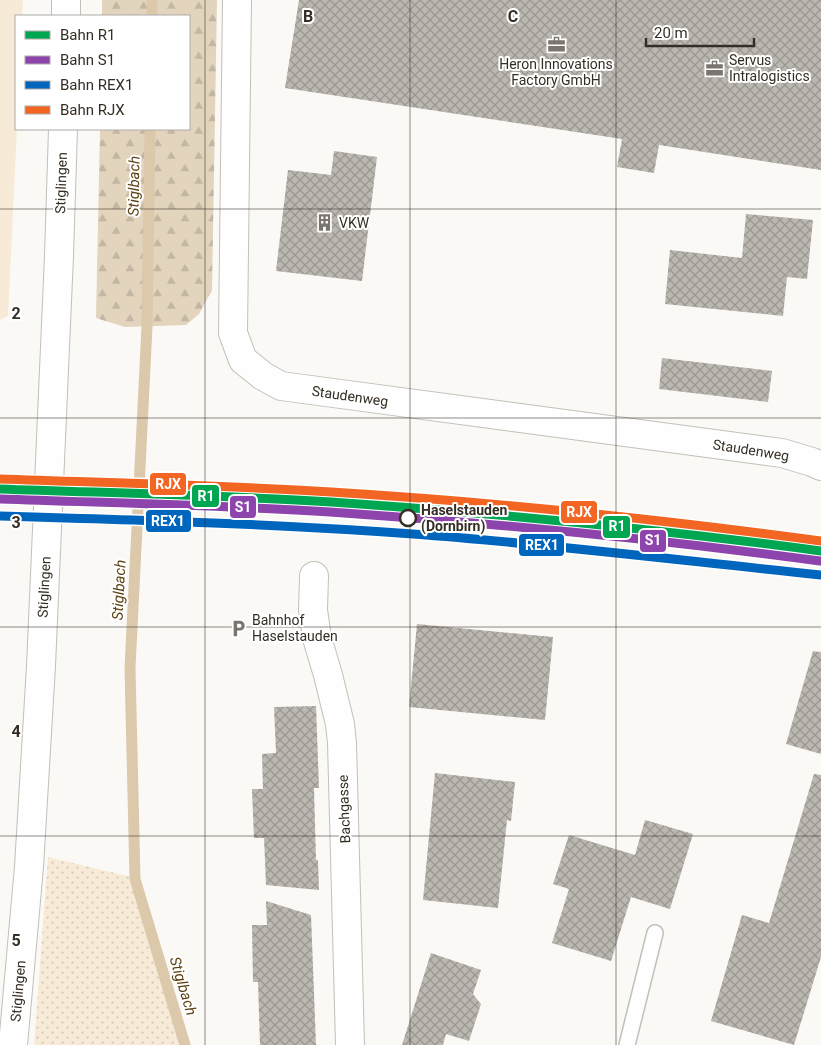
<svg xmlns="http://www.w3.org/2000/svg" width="821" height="1045" font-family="Roboto,sans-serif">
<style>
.forest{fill:url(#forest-firs)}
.park{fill:url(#park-dots)}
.pitch{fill:#f7ebd7}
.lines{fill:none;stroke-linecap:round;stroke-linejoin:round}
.stream{stroke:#dcc9ac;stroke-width:11}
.building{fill:url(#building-cross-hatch)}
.lane-casing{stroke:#c3bfb9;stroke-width:18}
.street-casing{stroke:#c3bfb9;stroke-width:30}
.secondary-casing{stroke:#c3bfb9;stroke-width:30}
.lane{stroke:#fefefe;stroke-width:15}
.street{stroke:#fefefe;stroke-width:28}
.secondary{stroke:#fefefe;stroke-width:28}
.rail-1-casing{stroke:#fff;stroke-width:12}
.rail-2-casing{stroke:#fff;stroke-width:12}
.rail-3-casing{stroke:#fff;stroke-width:12}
.rail-4-casing{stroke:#fff;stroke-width:12}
.rail-1{stroke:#00a651;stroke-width:9}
.rail-2{stroke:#8e44ad;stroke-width:9}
.rail-3{stroke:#0065bd;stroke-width:9}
.rail-4{stroke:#f26522;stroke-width:9}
.grid{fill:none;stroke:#352e24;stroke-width:1;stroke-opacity:0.55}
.stop-dot{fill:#fff;stroke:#352e24;stroke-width:2.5}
.labels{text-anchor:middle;stroke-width:4;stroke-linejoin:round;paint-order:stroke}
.poi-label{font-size:14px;fill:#352e24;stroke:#fff;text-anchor:start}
.street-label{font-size:14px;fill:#352e24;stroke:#fff}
.stop-label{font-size:14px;font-weight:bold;fill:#352e24;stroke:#fff;text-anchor:start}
.water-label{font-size:15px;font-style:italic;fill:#5c4212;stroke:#fff}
.grid-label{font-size:16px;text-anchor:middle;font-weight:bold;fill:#352e24;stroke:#fff;stroke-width:4;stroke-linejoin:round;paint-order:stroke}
.line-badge{stroke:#fff;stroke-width:2}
.badge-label{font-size:14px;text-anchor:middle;font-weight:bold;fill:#fff}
</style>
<defs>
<pattern id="forest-firs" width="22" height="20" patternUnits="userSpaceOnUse" patternTransform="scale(1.25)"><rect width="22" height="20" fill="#e3d4bd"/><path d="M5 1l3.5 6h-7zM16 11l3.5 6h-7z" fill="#c3b6a2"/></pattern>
<pattern id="park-dots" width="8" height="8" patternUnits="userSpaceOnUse" patternTransform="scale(1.25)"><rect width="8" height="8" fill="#f7ebd7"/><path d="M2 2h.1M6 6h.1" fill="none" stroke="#d4cab8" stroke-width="1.8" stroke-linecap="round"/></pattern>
<pattern id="building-cross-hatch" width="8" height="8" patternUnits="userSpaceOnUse" patternTransform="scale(1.25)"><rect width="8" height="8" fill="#bcb8b1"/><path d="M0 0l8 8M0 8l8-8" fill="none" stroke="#9a9690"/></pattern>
</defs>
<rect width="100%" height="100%" fill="#fbf9f6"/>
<!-- forest -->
<path class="forest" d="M102,0h115l-5,290 -13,24 -13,11 -61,2 -29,-9 4,-189h89v-113h-87z"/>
<!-- park -->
<path class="park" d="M48,857l92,22 51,166h-157z"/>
<!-- pitch -->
<path class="pitch" d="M0,0h23l-1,16h-6l1,113 -9,187 -8,4z"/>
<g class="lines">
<!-- stream -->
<path class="stream" d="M152,16v-16
M150,129l-3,198 -17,341 5,211 50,166"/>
</g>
<!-- building -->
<path class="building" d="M299,0h522v170l-162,-25 -5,28 -37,-6 5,-28 -337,-51z
M334,151l43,6 -15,124 -86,-10 12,-101 43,5z
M746,214l67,6 -6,59 -20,-2 -4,39 -118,-12 5,-54 72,8z
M662,358l110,13 -4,31 -109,-13z
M417,624l136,13 -8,83 -136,-13z
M813,651l8,1v102l-35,-10z
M316,706l3,82h-5l2,72h2l1,30 -53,-5 -2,-47h-10l-2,-49h11l-1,-35 14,-1 -2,-46z
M435,773l80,9 -4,39 -4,-1 -9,88 -75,-8z
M814,774l7,1v182l-27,88 -83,-24 31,-106 27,8z
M645,820l48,14 -23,75 -39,-12 -20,64 -59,-18 17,-54 -16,-5 16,-49 66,20z
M266,901l45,14 5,130h-56l-2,-63h-5l-1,-57h15z
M431,953l50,17 -8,24 8,10 -12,37 -23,-7 -3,11h-41z"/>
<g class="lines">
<defs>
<path id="lane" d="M627,1045l28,-112"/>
<path id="street" d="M237,0l-4,333 10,27 20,16 18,10 501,67 30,9 9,4
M314,576l-1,34 4,28 11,37 12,49 2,19 8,302"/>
<path id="secondary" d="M66,16v-16
M13,1045l16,-178 12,-201 18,-410 4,-127"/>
</defs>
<!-- lane casing -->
<use href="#lane" class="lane-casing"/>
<!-- street casing -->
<use href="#street" class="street-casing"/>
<!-- secondary casing -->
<use href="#secondary" class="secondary-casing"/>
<!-- lane -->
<use href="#lane" class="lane"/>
<!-- street -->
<use href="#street" class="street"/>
<!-- secondary -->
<use href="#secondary" class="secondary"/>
<defs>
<path id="rail-1" d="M0,489c110,4 221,6 331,13 164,11 327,27 490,49"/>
<path id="rail-2" d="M0,499c110,4 220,6 330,13 164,11 327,27 490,49"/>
<path id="rail-3" d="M0,516c138,4 276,8 413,18 137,10 272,27 408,41"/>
<path id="rail-4" d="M0,479c111,4 221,6 331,13 164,10 327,27 490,49"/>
</defs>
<!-- rail-1 casing -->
<use href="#rail-1" class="rail-1-casing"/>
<!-- rail-2 casing -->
<use href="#rail-2" class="rail-2-casing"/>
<!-- rail-3 casing -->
<use href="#rail-3" class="rail-3-casing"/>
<!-- rail-4 casing -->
<use href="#rail-4" class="rail-4-casing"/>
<!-- rail-1 -->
<use href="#rail-1" class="rail-1"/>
<!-- rail-2 -->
<use href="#rail-2" class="rail-2"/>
<!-- rail-3 -->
<use href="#rail-3" class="rail-3"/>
<!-- rail-4 -->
<use href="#rail-4" class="rail-4"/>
</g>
<!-- grid -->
<path class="grid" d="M205,0v1045M410,0v1045M616,0v1045M0,209h821M0,418h821M0,627h821M0,836h821"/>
<!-- icons -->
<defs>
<symbol id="office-bare" viewBox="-9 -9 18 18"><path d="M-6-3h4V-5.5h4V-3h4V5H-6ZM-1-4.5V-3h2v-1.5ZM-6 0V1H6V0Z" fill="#7a756e" stroke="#fff" stroke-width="2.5" paint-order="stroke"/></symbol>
<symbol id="building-bare" viewBox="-9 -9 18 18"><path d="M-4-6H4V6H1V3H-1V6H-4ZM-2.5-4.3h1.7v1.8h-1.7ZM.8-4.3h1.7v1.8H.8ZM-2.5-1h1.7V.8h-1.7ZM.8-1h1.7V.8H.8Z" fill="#7a756e" stroke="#fff" stroke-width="2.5" paint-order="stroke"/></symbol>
<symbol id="parking-bare" viewBox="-9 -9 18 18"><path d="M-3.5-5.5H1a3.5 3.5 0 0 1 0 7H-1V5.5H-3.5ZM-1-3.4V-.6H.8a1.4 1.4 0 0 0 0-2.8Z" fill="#7a756e" stroke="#fff" stroke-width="2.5" paint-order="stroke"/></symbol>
</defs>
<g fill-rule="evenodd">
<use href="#office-bare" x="544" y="32" width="25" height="25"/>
<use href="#office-bare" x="702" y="56" width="25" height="25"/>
<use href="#building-bare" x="312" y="210" width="25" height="25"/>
<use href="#parking-bare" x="226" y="616" width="25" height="25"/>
</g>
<!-- markers -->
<circle class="stop-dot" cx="408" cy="518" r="8"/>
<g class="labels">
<!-- poi labels -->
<g class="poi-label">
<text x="729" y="65">Servus<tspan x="729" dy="16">Intralogistics</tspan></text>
<text x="556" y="69" text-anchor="middle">Heron Innovations<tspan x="556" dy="16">Factory GmbH</tspan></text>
<text x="339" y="228">VKW</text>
<text x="252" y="625">Bahnhof<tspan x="252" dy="16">Haselstauden</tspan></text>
</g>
<!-- street labels -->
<g class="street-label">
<text transform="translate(61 183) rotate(-88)" y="5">Stiglingen</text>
<text transform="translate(350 396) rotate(8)" y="5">Staudenweg</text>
<text transform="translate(751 450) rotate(9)" y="5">Staudenweg</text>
<text transform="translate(44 587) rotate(-87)" y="5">Stiglingen</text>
<text transform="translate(344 809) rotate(-92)" y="5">Bachgasse</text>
<text transform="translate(18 991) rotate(-85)" y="5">Stiglingen</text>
</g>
<!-- stop labels -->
<g class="stop-label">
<text x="421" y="515">Haselstauden<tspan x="421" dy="16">(Dornbirn)</tspan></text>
</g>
<!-- water labels -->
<g class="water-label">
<text transform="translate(134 186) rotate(-89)" y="5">Stiglbach</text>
<text transform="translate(119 590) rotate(-87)" y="5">Stiglbach</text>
<text transform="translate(183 986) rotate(73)" y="5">Stiglbach</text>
</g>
</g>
<g class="grid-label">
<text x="308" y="22">B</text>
<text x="513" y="22">C</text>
<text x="16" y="319">2</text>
<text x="16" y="528">3</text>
<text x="16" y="737">4</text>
<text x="16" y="946">5</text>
</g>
<g class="line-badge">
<rect x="149" y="472" width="38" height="24" rx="5" fill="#f26522"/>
<rect x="191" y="484" width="29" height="24" rx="5" fill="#00a651"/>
<rect x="229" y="495" width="28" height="24" rx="5" fill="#8e44ad"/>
<rect x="560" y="500" width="38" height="24" rx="5" fill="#f26522"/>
<rect x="145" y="509" width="47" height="24" rx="5" fill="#0065bd"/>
<rect x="602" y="515" width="29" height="24" rx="5" fill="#00a651"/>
<rect x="639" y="529" width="28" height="24" rx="5" fill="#8e44ad"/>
<rect x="518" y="533" width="47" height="24" rx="5" fill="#0065bd"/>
</g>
<g class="badge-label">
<text x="168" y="489">RJX</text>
<text x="206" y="501">R1</text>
<text x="243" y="512">S1</text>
<text x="579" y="517">RJX</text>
<text x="168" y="526">REX1</text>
<text x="617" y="531">R1</text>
<text x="653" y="545">S1</text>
<text x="542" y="550">REX1</text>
</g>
<!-- legend -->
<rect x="15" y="15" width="175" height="115" fill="#ffffff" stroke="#aeaba7"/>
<rect x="25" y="31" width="25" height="8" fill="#00a651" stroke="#aeaba7"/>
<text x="60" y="40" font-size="15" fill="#352e24">Bahn R1</text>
<rect x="25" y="56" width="25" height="8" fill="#8e44ad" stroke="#aeaba7"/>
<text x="60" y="65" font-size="15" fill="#352e24">Bahn S1</text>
<rect x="25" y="81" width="25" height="8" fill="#0065bd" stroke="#aeaba7"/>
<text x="60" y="90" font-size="15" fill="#352e24">Bahn REX1</text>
<rect x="25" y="106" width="25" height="8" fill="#f26522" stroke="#aeaba7"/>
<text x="60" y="115" font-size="15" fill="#352e24">Bahn RJX</text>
<!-- scale -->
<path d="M646 38v8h108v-8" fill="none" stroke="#352e24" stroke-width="2.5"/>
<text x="654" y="38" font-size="15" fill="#352e24" stroke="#ffffff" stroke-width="4" paint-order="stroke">20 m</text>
</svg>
